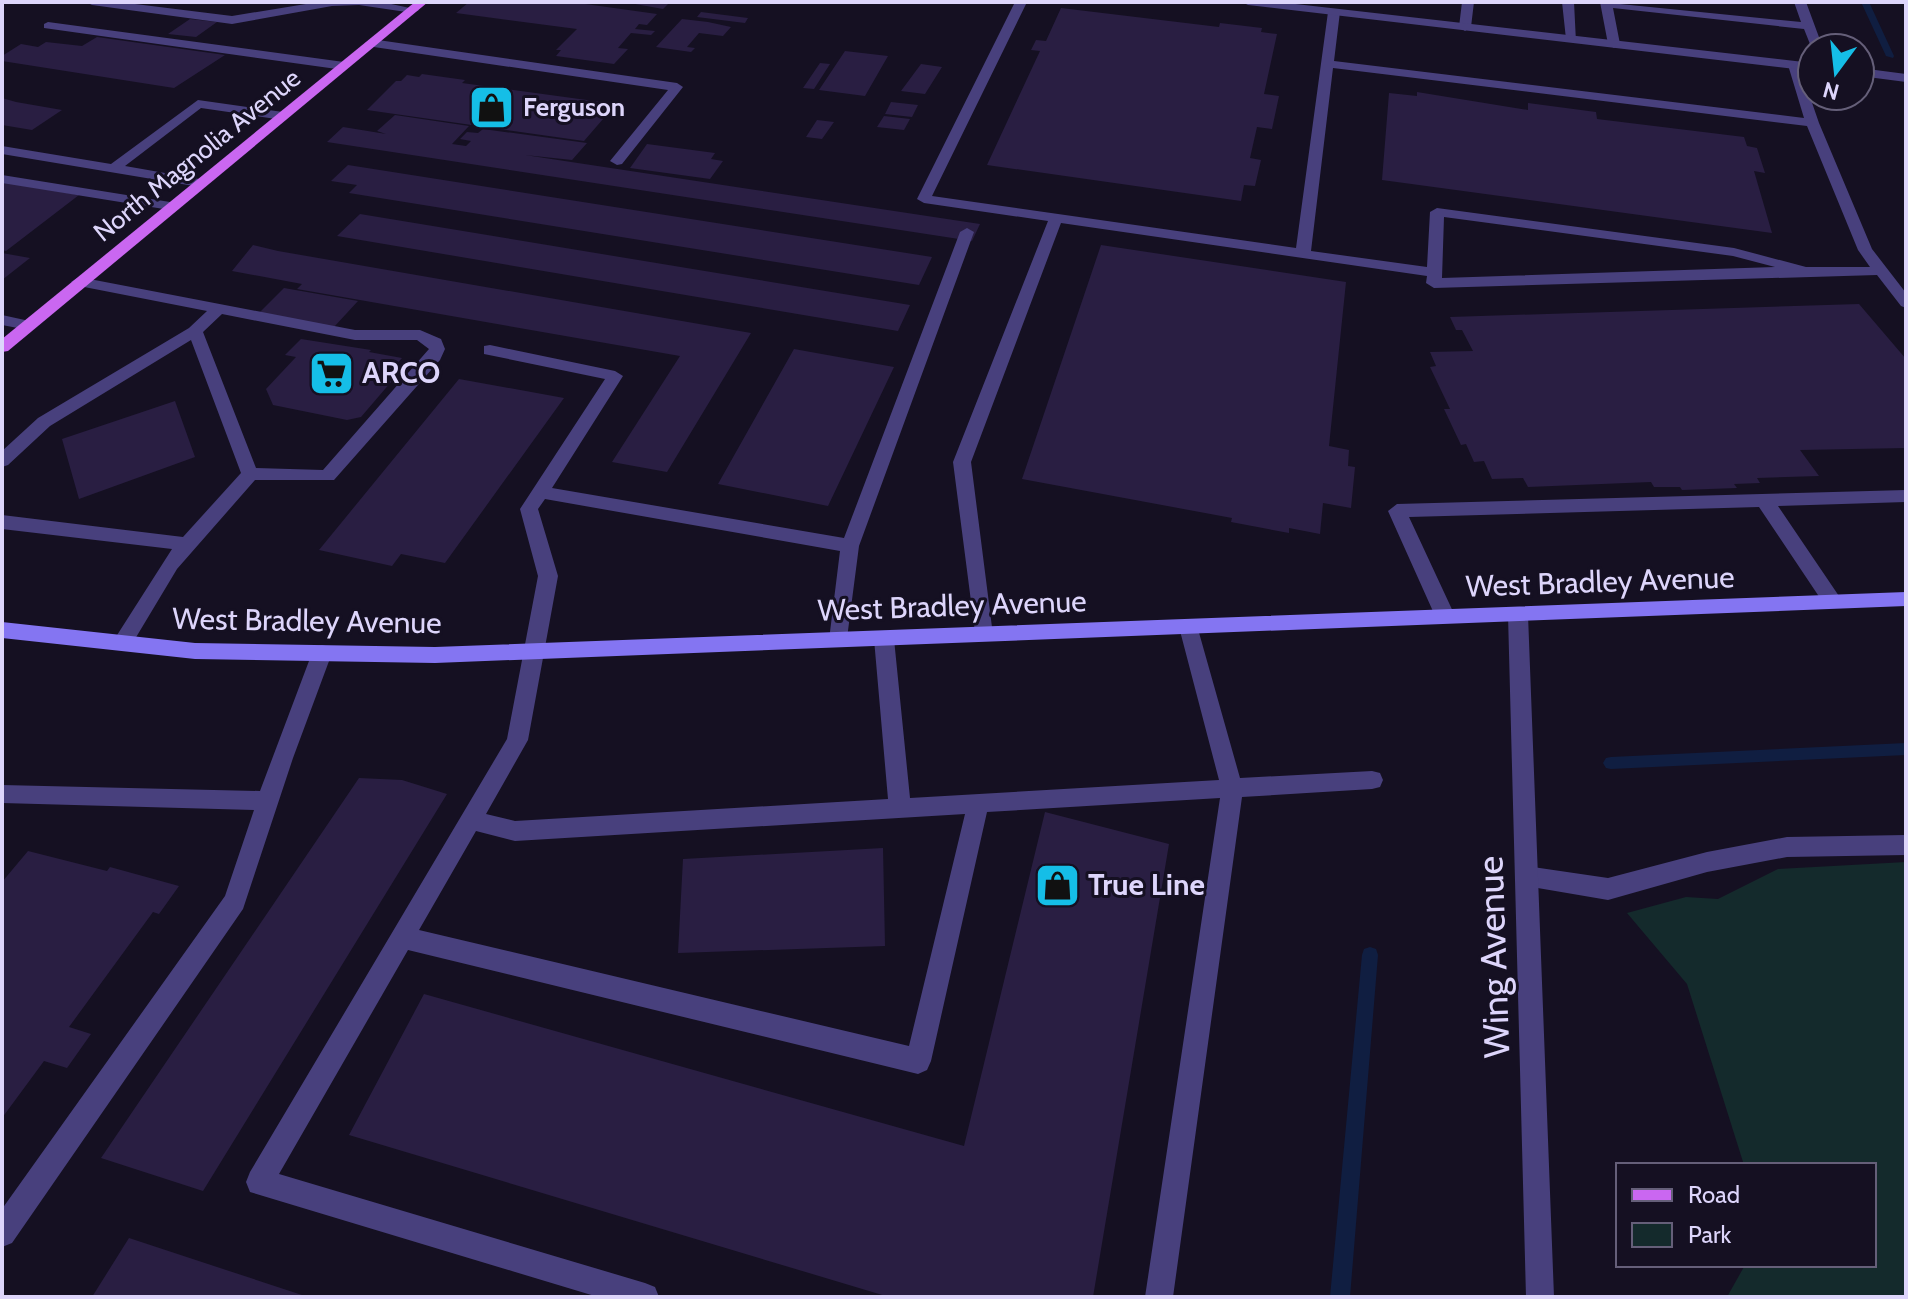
<svg xmlns="http://www.w3.org/2000/svg" width="1908" height="1299" font-family="Cabin,sans-serif">
<style>
.green{fill:#142a2c}
.lines{fill:none;stroke-linecap:round;stroke-linejoin:round}
.stream{fill:#101e41;fill-rule:evenodd}
.building{fill:#291e42}
.lane{fill:#48407d;fill-rule:evenodd}
.street{fill:#48407d;fill-rule:evenodd}
.secondary{fill:#8475f2;fill-rule:evenodd}
.primary{fill:#ca67f1;fill-rule:evenodd}
.labels{text-anchor:middle;stroke-width:6;stroke-linejoin:round;paint-order:stroke}
.far-poi-label{font-size:26px;font-weight:bold;fill:#ddd5fb;stroke:#151022;text-anchor:start}
.far-street-label{font-size:26px;fill:#ddd5fb;stroke:#151022}
.poi-label{font-size:30px;font-weight:bold;fill:#ddd5fb;stroke:#151022;text-anchor:start}
.street-label{font-size:30px;fill:#ddd5fb;stroke:#151022}
.near-street-label{font-size:36px;fill:#ddd5fb;stroke:#151022}
</style>
<rect width="100%" height="100%" fill="#151022"/>
<!-- green -->
<path class="green" d="M1906,862v435h-179l18,-32h129v-100h-130l-57,-181 -60,-71 59,-16 32,2 60,-30z"/>
<g class="lines">
<!-- stream -->
<path class="stream" d="M1861,2h8l25,54 -1,2 -7,-2z
M1906,743v12l-295,14 -5,-1 -3,-5 3,-5 5,-1z
M1370,947l6,2 2,6 -28,342h-20l32,-342 2,-6z"/>
</g>
<!-- building -->
<path class="building" d="M469,2h102l86,12 -10,11 -8,-1 -4,5 20,2 -4,4 -20,-2 -13,15 10,1 -14,15 -58,-8 5,-6h-5l21,-21 -121,-16z
M624,2h46l-7,7z
M1061,8l158,19 1,-4 42,5 -1,4 16,2 -13,60 15,2 -7,33 -15,-2 -7,31 11,2 -6,26 -11,-1 -3,16 -254,-36 53,-114 -9,-1 5,-10 10,1z
M701,12l47,6 -3,5 -48,-6z
M190,19l27,3 -21,15 -28,-3z
M682,19l26,3 23,5 -8,9 -24,-3 -12,14 8,1 -4,4 -35,-5z
M97,37l128,18 -51,33 -172,-27v-5l19,-12 17,3 8,-5 36,4z
M845,51l43,5 -23,40 -46,-6z
M820,63l10,1 -16,25 -11,-1z
M921,64l21,3 -17,27 -24,-3z
M422,74l43,6 -3,3 154,21 -32,37 -217,-31 29,-29h5l6,-6 12,2z
M1417,92l111,18v-7l68,9 1,7 147,18 3,9 10,2 8,25 -11,-2 18,62 -390,-53 7,-87 28,3z
M2,98l14,4 46,8 -30,20 -30,-5z
M891,102l27,3 -6,12 -27,-3z
M395,115l74,11 -17,18 14,2 5,-5 -11,-2 7,-7 11,1 5,-4 104,14 -15,17 -47,-5 455,69 -8,17 -645,-99 16,-15 43,7 -9,-3z
M884,116l26,3 -6,11 -27,-3z
M817,120l17,2 -12,17 -16,-2z
M647,144l68,9 -4,6 12,2 -13,18 -80,-11z
M348,165l584,92 -13,28 -570,-92 8,-8 -26,-4z
M2,182l77,13 -73,56 -4,-1z
M360,214l550,91 -12,26 -561,-95z
M253,245l25,6 473,82 -84,139 -55,-10 68,-106 -383,-67 5,-5 -70,-13z
M1101,245l245,37 -17,164 20,4 -1,16 7,1 -4,41 -28,-5 -3,31 -31,-6v5l-58,-11 1,-4 -210,-39z
M2,253l28,5 -28,22z
M284,288l74,13 -24,26 -75,-14z
M1859,304l47,55v89l-106,2 19,26 -62,2 3,5 -26,1 3,4 -55,2 -2,-3h-26l-3,-5 -123,5 -5,-9 -31,1 -8,-18 -10,1 -8,-18 -5,1 -17,-36h6l-20,-42 6,-1 -6,-14 43,-1 -11,-21h-6l-6,-13z
M301,339l70,11 -2,2 33,6 -13,15 8,2 -36,42 -14,3 -74,-15 -7,-16 30,-32 -11,-2z
M794,349l100,18 -66,139 -110,-22z
M459,379l105,19 -119,165 -44,-9 -9,12 -73,-16z
M175,401l20,56 -116,42 -17,-60z
M359,778l43,2 45,14 -244,397 -102,-33z
M1045,812l124,32 -76,453h-204l-540,-162 75,-141 540,152z
M883,848l2,98 -207,7 5,-94z
M28,851l79,20 3,-4 69,19 -20,28 -6,-2 -84,115 22,7 -24,34 -23,-7 -42,57v-236z
M129,1238l176,58v1h-213z"/>
<g class="lines">
<!-- lane -->
<path class="lane" d="M86,2h33l113,14 86,-14h64l37,8 -6,3 -54,-8 -27,1 -100,18 -140,-19z
M1015,2h12l-95,194 364,52 32,-236 6,-3 6,3 -6,49 470,57 -16,-53 10,-3 21,61 53,126 34,44v15l-5,-2 -24,-31 -443,13 -8,-5 1,-7 -366,-53 -90,239 22,173 -3,5h-14l-23,-178 95,-241 -124,-18 -7,-4zM1333,68l474,58 51,124 12,17h-64l-72,-19 -297,-40 -7,4 -3,55 -116,-16zM1444,217l289,39 42,11 -333,11z
M1462,2h12l-3,25 -6,4 -6,-4z
M1562,2h12l2,40 -10,-3z
M1600,2l201,20 -7,-20h12l17,46 -11,1 -8,-20 -191,-21 7,36 -6,4 -6,-4z
M48,22l296,40 6,4 -6,4 -300,-42v-4z
M371,39l306,44 6,4 -61,77 -5,1 -7,-4 58,-71 -301,-44 -2,-3z
M198,100l85,12 6,4 -6,4 -82,-12 -76,58 80,14 2,3 -7,4 -198,-33v-8l109,18z
M2,175l168,27 7,4 -7,4 -168,-27z
M967,228l7,4 -115,314 -13,100h-14l-3,-6 11,-89 -295,-52 -7,10 20,67 -30,164 -42,74 29,7 373,-22 -14,-160 3,-5h14l3,5 16,159 309,-18 -40,-153 3,-5h14l44,156 132,-7 8,2 3,7 -3,7 -8,2 -130,8 -69,500h-28l75,-499 -233,14 -56,249 -4,9 -9,4 -510,-124 -129,224 366,109 10,4 4,10h-61l-348,-105 -4,-10 4,-10 257,-433 31,-163 -18,-67 85,-130 -121,-25v-8l6,-1 125,26 8,5 -71,112 292,50 116,-306zM965,814l-56,232 -490,-116 57,-99 39,10z
M79,277l276,53h65l21,9 4,10 -5,11 -106,120h-79l-78,89 -48,80h-14l-3,-6 60,-94 -170,-20v-14l181,22 58,-64 -50,-133 -141,86 -42,39 -6,2v-16l36,-33 151,-90 18,-17 -133,-26 -3,-3zM222,314l133,26h62l12,9 -106,121 -67,-2 -53,-136z
M2,315l32,7 2,3 -8,5 -26,-5z
M1906,490v12l-128,4 65,96 -3,5h-14l-67,-100 -350,10 47,101 -3,5h-14l-3,-5 -48,-107 9,-7z
M322,645l7,2 3,6 -39,105 -50,151 -231,334 -10,4v-38l223,-313 29,-86 -252,-7v-18l258,6 52,-138 3,-6z
M1906,835v20l-119,2 -80,15 -99,28 -82,-14 -8,-3 -3,-7 3,-7 8,-3 82,12 99,-26 80,-15z"/>
<!-- street -->
<path class="street" d="M1242,2h36l534,61v8l-564,-66z
M1860,68l46,6v8l-46,-6z
M1518,607l7,3 3,5 26,682h-28l-18,-682 3,-5z"/>
<!-- secondary -->
<path class="secondary" d="M1906,592v14l-1471,57 -240,-4 -193,-21v-16l193,21 240,4z"/>
<!-- primary -->
<path class="primary" d="M415,2h13l-420,349 -6,1v-13z"/>
</g>
<!-- icons -->
<defs>
<symbol id="shop-square" viewBox="-11 -11 22 22"><rect x="-9" y="-9" width="18" height="18" rx="4" fill="#15bee7" stroke="#151022"/><path d="M-5-2.5h2.3a2.7 3.5 0 0 1 5.4 0H5L5.5 6h-11ZM-1.5-2.5h3a1.5 2.3 0 0 0-3 0Z" fill="#111"/></symbol>
<symbol id="supermarket-square" viewBox="-11 -11 22 22"><rect x="-9" y="-9" width="18" height="18" rx="4" fill="#15bee7" stroke="#151022"/><path d="M-6-5.5h2.5l.6 2H6L4.5 2H-2.5L-4.4-4H-6ZM-1.5 3.2a1.3 1.3 0 1 0 .1 0ZM3 3.2a1.3 1.3 0 1 0 .1 0Z" fill="#111"/></symbol>
</defs>
<g fill-rule="evenodd">
<use href="#shop-square" x="466" y="82" width="51" height="51"/>
<use href="#supermarket-square" x="306" y="348" width="51" height="51"/>
<use href="#shop-square" x="1032" y="860" width="51" height="51"/>
</g>
<g class="labels">
<!-- far-poi labels -->
<g class="far-poi-label">
<text x="523" y="116">Ferguson</text>
</g>
<!-- far-street labels -->
<g class="far-street-label">
<text transform="translate(197 155) rotate(-39)" y="9">North Magnolia Avenue</text>
</g>
<!-- poi labels -->
<g class="poi-label">
<text x="362" y="383">ARCO</text>
<text x="1088" y="895">True Line</text>
</g>
<!-- street labels -->
<g class="street-label">
<text transform="translate(1600 582) rotate(-2)" y="10">West Bradley Avenue</text>
<text transform="translate(952 606) rotate(-2)" y="10">West Bradley Avenue</text>
<text transform="translate(307 621) rotate(1)" y="10">West Bradley Avenue</text>
</g>
<!-- near-street labels -->
<g class="near-street-label">
<text transform="translate(1493 957) rotate(-92)" y="13">Wing Avenue</text>
</g>
</g>
<!-- border -->
<rect width="1908" height="1299" fill="none" stroke="#ddd5fb" stroke-width="8"/>
<!-- legend -->
<rect x="1616" y="1163" width="260" height="104" fill="#151022" stroke="#655f79" stroke-width="2"/>
<rect x="1632" y="1189" width="40" height="12" fill="#ca67f1" stroke="#655f79" stroke-width="2"/>
<text x="1688" y="1203" font-size="24" fill="#ddd5fb">Road</text>
<rect x="1632" y="1223" width="40" height="24" fill="#142a2c" stroke="#655f79" stroke-width="2"/>
<text x="1688" y="1243" font-size="24" fill="#ddd5fb">Park</text>
<!-- north arrow -->
<g transform="translate(1836 72) rotate(195)"><circle r="38" fill="#151022" stroke="#655f79" stroke-width="2"/>
<path d="M0-6L14 30L0 20L-14 30Z" fill="#15bee7"/>
<text y="-12" font-size="22" font-weight="bold" text-anchor="middle" fill="#ddd5fb">N</text>
</g>
</svg>
